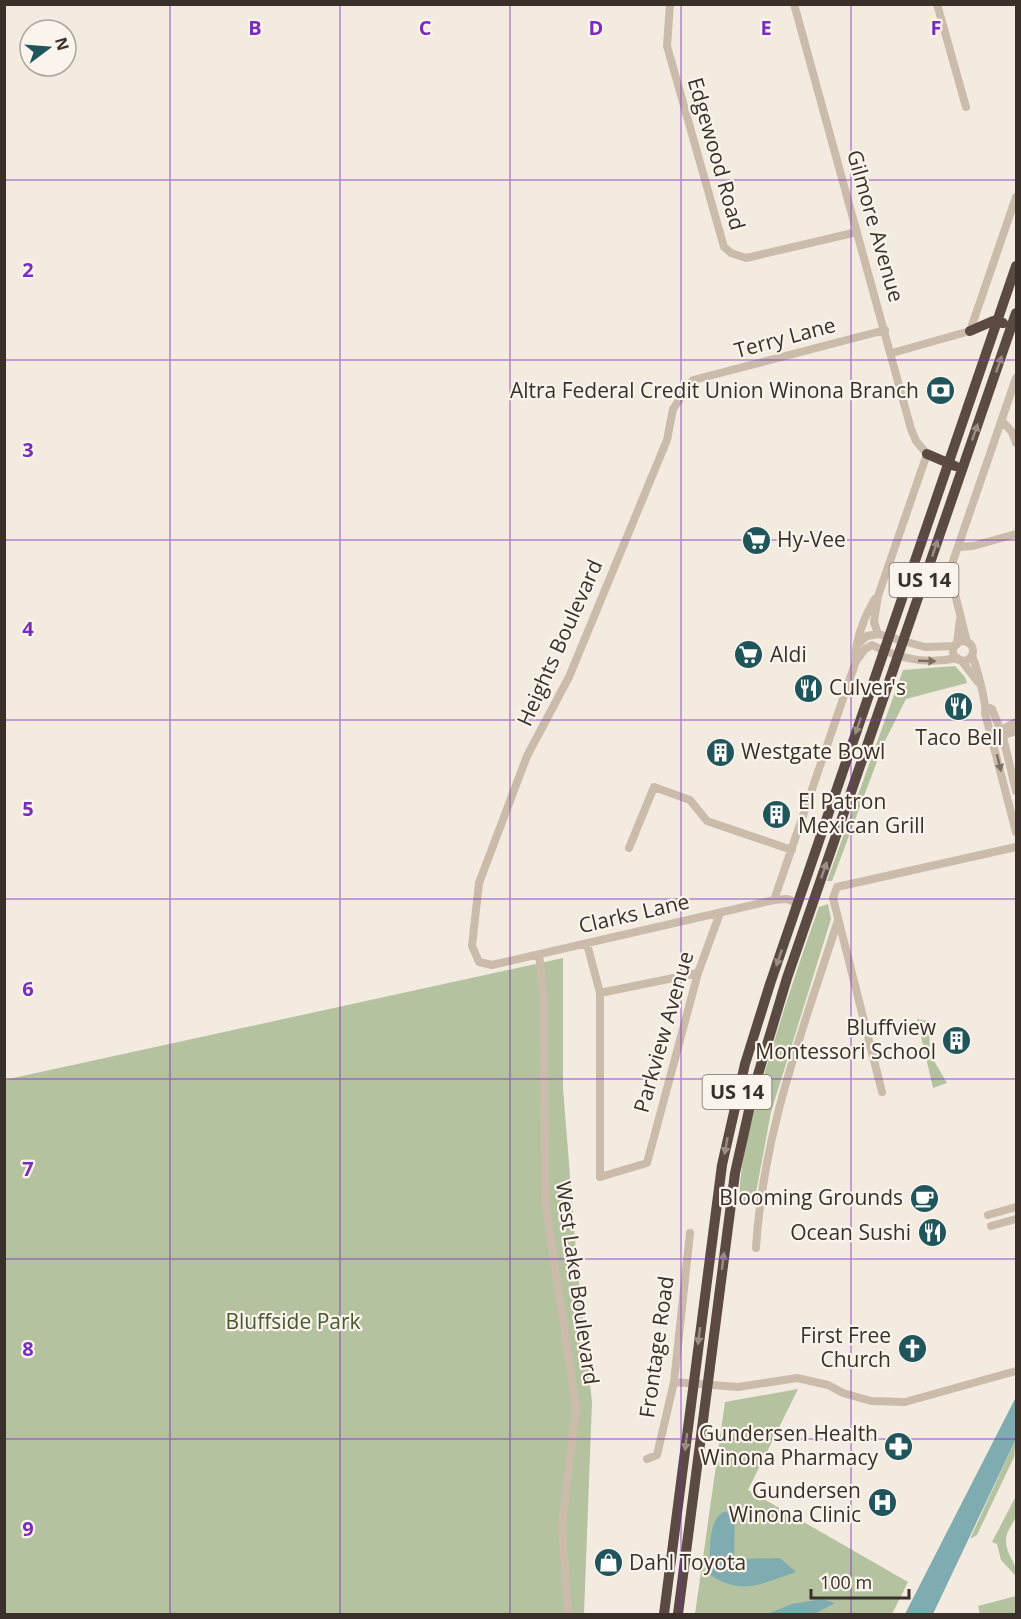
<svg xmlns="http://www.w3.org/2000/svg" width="1021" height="1619" font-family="'Open Sans',sans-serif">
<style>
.green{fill:#b5c29f}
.water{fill:#7eacb0}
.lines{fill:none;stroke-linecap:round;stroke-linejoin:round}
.minor{stroke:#cbbbab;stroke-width:8}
.highway{stroke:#5a4a41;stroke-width:10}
.oneway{fill:#9a8e85}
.oneway2{fill:#7b6f64}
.grid{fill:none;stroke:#7b2cbf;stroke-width:1.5;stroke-opacity:0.55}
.labels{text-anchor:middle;stroke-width:4.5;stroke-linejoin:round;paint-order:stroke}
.shield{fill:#faf4ec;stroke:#736b64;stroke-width:1.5}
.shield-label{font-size:20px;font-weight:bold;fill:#39302a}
.street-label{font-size:21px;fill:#39302a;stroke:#faf4ec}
.poi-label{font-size:21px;fill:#39302a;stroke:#faf4ec;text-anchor:end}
.park-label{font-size:21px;fill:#47582e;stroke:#faf4ec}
.grid-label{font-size:20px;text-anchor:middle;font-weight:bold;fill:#7b2cbf;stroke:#faf4ec;stroke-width:4.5;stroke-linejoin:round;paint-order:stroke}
</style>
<rect width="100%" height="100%" fill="#f3ebe0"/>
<!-- green -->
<path class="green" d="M955,666l10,11 2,6 -61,16 -22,44 -52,138h-5l76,-211z
M828,904l3,15 -60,193 -16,86 -5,7h-8c-16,-33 61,-254 77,-298z
M563,958v130l14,176 15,138 -8,212h-579l-1,-534z
M917,1019l12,2 1,33 17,29 -14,5z
M798,1389l-50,101 160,92 -16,32h-197l30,-212z
M1016,1439l-2,18 -37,78 -7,4z
M1016,1496c1,5 2,13 0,19 -2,9 -10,15 -10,26 0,14 11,21 10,35l-15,-16 -4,-16 -5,-2z
M1016,1596v18h-36l-2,-8z"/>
<!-- water -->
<path class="water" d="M1016,1397v42l-83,175h-28z
M723,1512l12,1 -1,46 46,-1 16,14c-34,11 -54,25 -87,2 2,-18 -3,-51 14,-62z
M822,1599l13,4 -21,11h-47l25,-10z"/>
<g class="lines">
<!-- minor -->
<path class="minor" d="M670,4l-3,42 57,201 7,6 15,5 111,-26
M794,4l117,425 5,12 11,13 -49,142 -4,26 4,12
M937,4l29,103
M892,353l78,-22 46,-134
M1002,421l10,11 4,11
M958,547l15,-1 43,-12
M953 651a10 10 0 1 1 20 0a10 10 0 1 1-20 0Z
M967,642l-15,-60 -1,-15 65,-189
M859,643l8,-7 11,-2 47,13 30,-1
M957,644l3,-25
M972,656c4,8 15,49 13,57l31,119
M961,660l17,22
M856,661c-2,-19 9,-46 19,-62
M987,707l5,2 11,28 13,54
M997,732l19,-10
M999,737l17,-6
M629,848l25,-61 36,13 17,21 85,29
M774,900l82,-239 9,-12 7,-4c28,14 55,20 85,13
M797,903l-10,-4 -13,1 -282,65 -13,-3 -7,-16 7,-63 48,-127 42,-79 98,-237 6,-31 20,-29 192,-50
M587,944l13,49v184l47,-14 51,-190 22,-60
M539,954l5,45 1,201 31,207 -14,119 6,88
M600,993l98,-20
M882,1092l-49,-194 4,-11 179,-40
M988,1215l28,-8
M991,1226l25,-7
M756,1248c7,-117 47,-218 82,-328
M674,1382l64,5 59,-9 31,7 15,8 28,8 34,1 111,-31
M647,1459l10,-4 17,-73 16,-149"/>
<!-- highway -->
<path class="highway" d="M970,331l23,-10 10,2
M927,454l28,12
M664,1614l58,-449 23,-101 25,-80 246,-718
M678,1614l57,-441 19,-85 33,-110 229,-665"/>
</g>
<!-- one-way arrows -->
<defs><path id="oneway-solid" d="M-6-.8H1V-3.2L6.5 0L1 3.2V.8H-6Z" transform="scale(1.5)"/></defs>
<g class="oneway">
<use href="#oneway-solid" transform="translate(999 364) rotate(-71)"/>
<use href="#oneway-solid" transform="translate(975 432) rotate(-71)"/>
<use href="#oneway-solid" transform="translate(935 548) rotate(-71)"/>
<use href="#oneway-solid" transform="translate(858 726) rotate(109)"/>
<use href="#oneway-solid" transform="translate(824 870) rotate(-71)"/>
<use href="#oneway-solid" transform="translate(779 958) rotate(109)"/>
<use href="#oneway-solid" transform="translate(726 1146) rotate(100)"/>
<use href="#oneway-solid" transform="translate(723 1261) rotate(-83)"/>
<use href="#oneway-solid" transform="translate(699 1336) rotate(97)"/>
<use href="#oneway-solid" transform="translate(686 1442) rotate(97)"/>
</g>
<g class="oneway2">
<use href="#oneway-solid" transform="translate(927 661) rotate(2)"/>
<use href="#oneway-solid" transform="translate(999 763) rotate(76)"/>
</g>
<!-- grid -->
<path class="grid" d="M170,4v1610M340,4v1610M510,4v1610M681,4v1610M851,4v1610M4,180h1012M4,360h1012M4,540h1012M4,720h1012M4,899h1012M4,1079h1012M4,1259h1012M4,1439h1012"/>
<!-- icons -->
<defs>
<symbol id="bank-disc" viewBox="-11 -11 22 22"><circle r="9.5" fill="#20555b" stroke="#faf4ec"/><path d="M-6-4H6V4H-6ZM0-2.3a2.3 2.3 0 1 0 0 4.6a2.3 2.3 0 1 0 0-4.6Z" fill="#fff"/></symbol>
<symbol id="supermarket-disc" viewBox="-11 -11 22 22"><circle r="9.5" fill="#20555b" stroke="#faf4ec"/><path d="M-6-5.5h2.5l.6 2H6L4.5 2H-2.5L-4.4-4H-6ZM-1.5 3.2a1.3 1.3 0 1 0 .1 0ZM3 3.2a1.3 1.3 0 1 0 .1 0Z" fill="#fff"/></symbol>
<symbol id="restaurant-disc" viewBox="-11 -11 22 22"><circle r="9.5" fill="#20555b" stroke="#faf4ec"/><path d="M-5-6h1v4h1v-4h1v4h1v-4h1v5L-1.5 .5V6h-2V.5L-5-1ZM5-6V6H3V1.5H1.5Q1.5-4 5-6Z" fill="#fff"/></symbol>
<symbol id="building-disc" viewBox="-11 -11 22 22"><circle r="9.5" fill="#20555b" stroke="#faf4ec"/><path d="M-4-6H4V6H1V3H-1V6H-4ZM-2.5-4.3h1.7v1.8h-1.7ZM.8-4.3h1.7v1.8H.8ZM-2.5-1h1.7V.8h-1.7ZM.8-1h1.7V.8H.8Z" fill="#fff"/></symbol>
<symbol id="cafe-disc" viewBox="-11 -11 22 22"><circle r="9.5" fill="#20555b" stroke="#faf4ec"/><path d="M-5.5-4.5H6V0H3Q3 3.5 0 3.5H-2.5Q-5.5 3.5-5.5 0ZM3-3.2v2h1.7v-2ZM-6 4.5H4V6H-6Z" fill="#fff"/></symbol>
<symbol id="church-disc" viewBox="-11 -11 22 22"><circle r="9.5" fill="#20555b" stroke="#faf4ec"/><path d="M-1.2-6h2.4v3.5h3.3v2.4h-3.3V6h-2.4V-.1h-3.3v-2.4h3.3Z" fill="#fff"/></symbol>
<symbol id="pharmacy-disc" viewBox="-11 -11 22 22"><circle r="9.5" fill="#20555b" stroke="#faf4ec"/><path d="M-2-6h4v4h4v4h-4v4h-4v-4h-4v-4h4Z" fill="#fff"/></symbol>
<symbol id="hospital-disc" viewBox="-11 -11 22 22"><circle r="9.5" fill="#20555b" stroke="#faf4ec"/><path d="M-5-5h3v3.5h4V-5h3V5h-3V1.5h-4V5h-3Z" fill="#fff"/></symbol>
<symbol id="shop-disc" viewBox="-11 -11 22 22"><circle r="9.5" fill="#20555b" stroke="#faf4ec"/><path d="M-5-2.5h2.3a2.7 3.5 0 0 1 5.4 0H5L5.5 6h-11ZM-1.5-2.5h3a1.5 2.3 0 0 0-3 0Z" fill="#fff"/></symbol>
</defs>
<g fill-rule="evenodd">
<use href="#bank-disc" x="924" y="374" width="33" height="33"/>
<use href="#supermarket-disc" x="740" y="524" width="33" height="33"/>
<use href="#supermarket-disc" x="732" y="638" width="33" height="33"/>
<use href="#restaurant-disc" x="792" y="672" width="33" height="33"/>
<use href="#restaurant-disc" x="942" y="690" width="33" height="33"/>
<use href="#building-disc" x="704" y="736" width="33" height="33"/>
<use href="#building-disc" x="760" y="798" width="33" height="33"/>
<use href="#building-disc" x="940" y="1024" width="33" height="33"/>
<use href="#cafe-disc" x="908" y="1182" width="33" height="33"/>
<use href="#restaurant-disc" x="916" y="1216" width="33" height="33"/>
<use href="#church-disc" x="896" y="1332" width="33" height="33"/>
<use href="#pharmacy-disc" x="882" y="1430" width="33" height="33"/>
<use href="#hospital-disc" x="866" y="1486" width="33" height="33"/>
<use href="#shop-disc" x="592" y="1546" width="33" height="33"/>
</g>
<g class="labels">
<!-- shield labels -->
<g class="shield">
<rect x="889.5" y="563" width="69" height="34" rx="4.5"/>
<rect x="702.5" y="1075" width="69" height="34" rx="4.5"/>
</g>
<g class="shield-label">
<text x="924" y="587">US 14</text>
<text x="737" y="1099">US 14</text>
</g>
<!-- street labels -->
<g class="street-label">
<text transform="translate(716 154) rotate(74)" y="7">Edgewood Road</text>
<text transform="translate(875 226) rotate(74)" y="7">Gilmore Avenue</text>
<text transform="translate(785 338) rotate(-15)" y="7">Terry Lane</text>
<text transform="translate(560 643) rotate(-66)" y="7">Heights Boulevard</text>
<text transform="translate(634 914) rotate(-13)" y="7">Clarks Lane</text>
<text transform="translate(664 1032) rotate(-74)" y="7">Parkview Avenue</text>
<text transform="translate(577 1283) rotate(82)" y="7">West Lake Boulevard</text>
<text transform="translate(657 1347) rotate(-82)" y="7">Frontage Road</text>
</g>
<!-- poi labels -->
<g class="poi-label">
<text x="919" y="398">Altra Federal Credit Union Winona Branch</text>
<text x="777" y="547" text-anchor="start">Hy-Vee</text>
<text x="770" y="662" text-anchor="start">Aldi</text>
<text x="829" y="695" text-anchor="start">Culver's</text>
<text x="959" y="745" text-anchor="middle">Taco Bell</text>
<text x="741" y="759" text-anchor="start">Westgate Bowl</text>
<text x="798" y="809" text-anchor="start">El Patron<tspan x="798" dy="24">Mexican Grill</tspan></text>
<text x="936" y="1035">Bluffview<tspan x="936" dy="24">Montessori School</tspan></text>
<text x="903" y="1205">Blooming Grounds</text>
<text x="911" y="1240">Ocean Sushi</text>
<text x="891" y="1343">First Free<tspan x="891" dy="24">Church</tspan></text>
<text x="878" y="1441">Gundersen Health<tspan x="878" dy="24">Winona Pharmacy</tspan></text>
<text x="861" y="1498">Gundersen<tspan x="861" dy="24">Winona Clinic</tspan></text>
<text x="629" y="1570" text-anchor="start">Dahl Toyota</text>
</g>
<!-- park labels -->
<g class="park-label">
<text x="293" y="1329">Bluffside Park</text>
</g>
</g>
<g class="grid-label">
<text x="255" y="35">B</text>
<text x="425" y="35">C</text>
<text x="596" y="35">D</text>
<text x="766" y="35">E</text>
<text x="936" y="35">F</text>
<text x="28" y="277">2</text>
<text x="28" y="457">3</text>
<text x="28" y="636">4</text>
<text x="28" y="816">5</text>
<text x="28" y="996">6</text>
<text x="28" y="1176">7</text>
<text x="28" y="1356">8</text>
<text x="28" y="1536">9</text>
</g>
<!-- border -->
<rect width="1021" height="1619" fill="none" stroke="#39302a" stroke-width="12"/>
<!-- north arrow -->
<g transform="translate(48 48) rotate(74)"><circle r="28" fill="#faf4ec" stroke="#ada69e" stroke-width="1.5"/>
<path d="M0-4.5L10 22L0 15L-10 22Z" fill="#20555b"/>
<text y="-9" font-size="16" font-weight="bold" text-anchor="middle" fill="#39302a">N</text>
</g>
<!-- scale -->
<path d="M811 1589v9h98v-9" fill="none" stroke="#39302a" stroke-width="3"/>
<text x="820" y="1589" font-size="18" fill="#39302a" stroke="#faf4ec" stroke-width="4.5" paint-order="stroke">100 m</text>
</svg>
